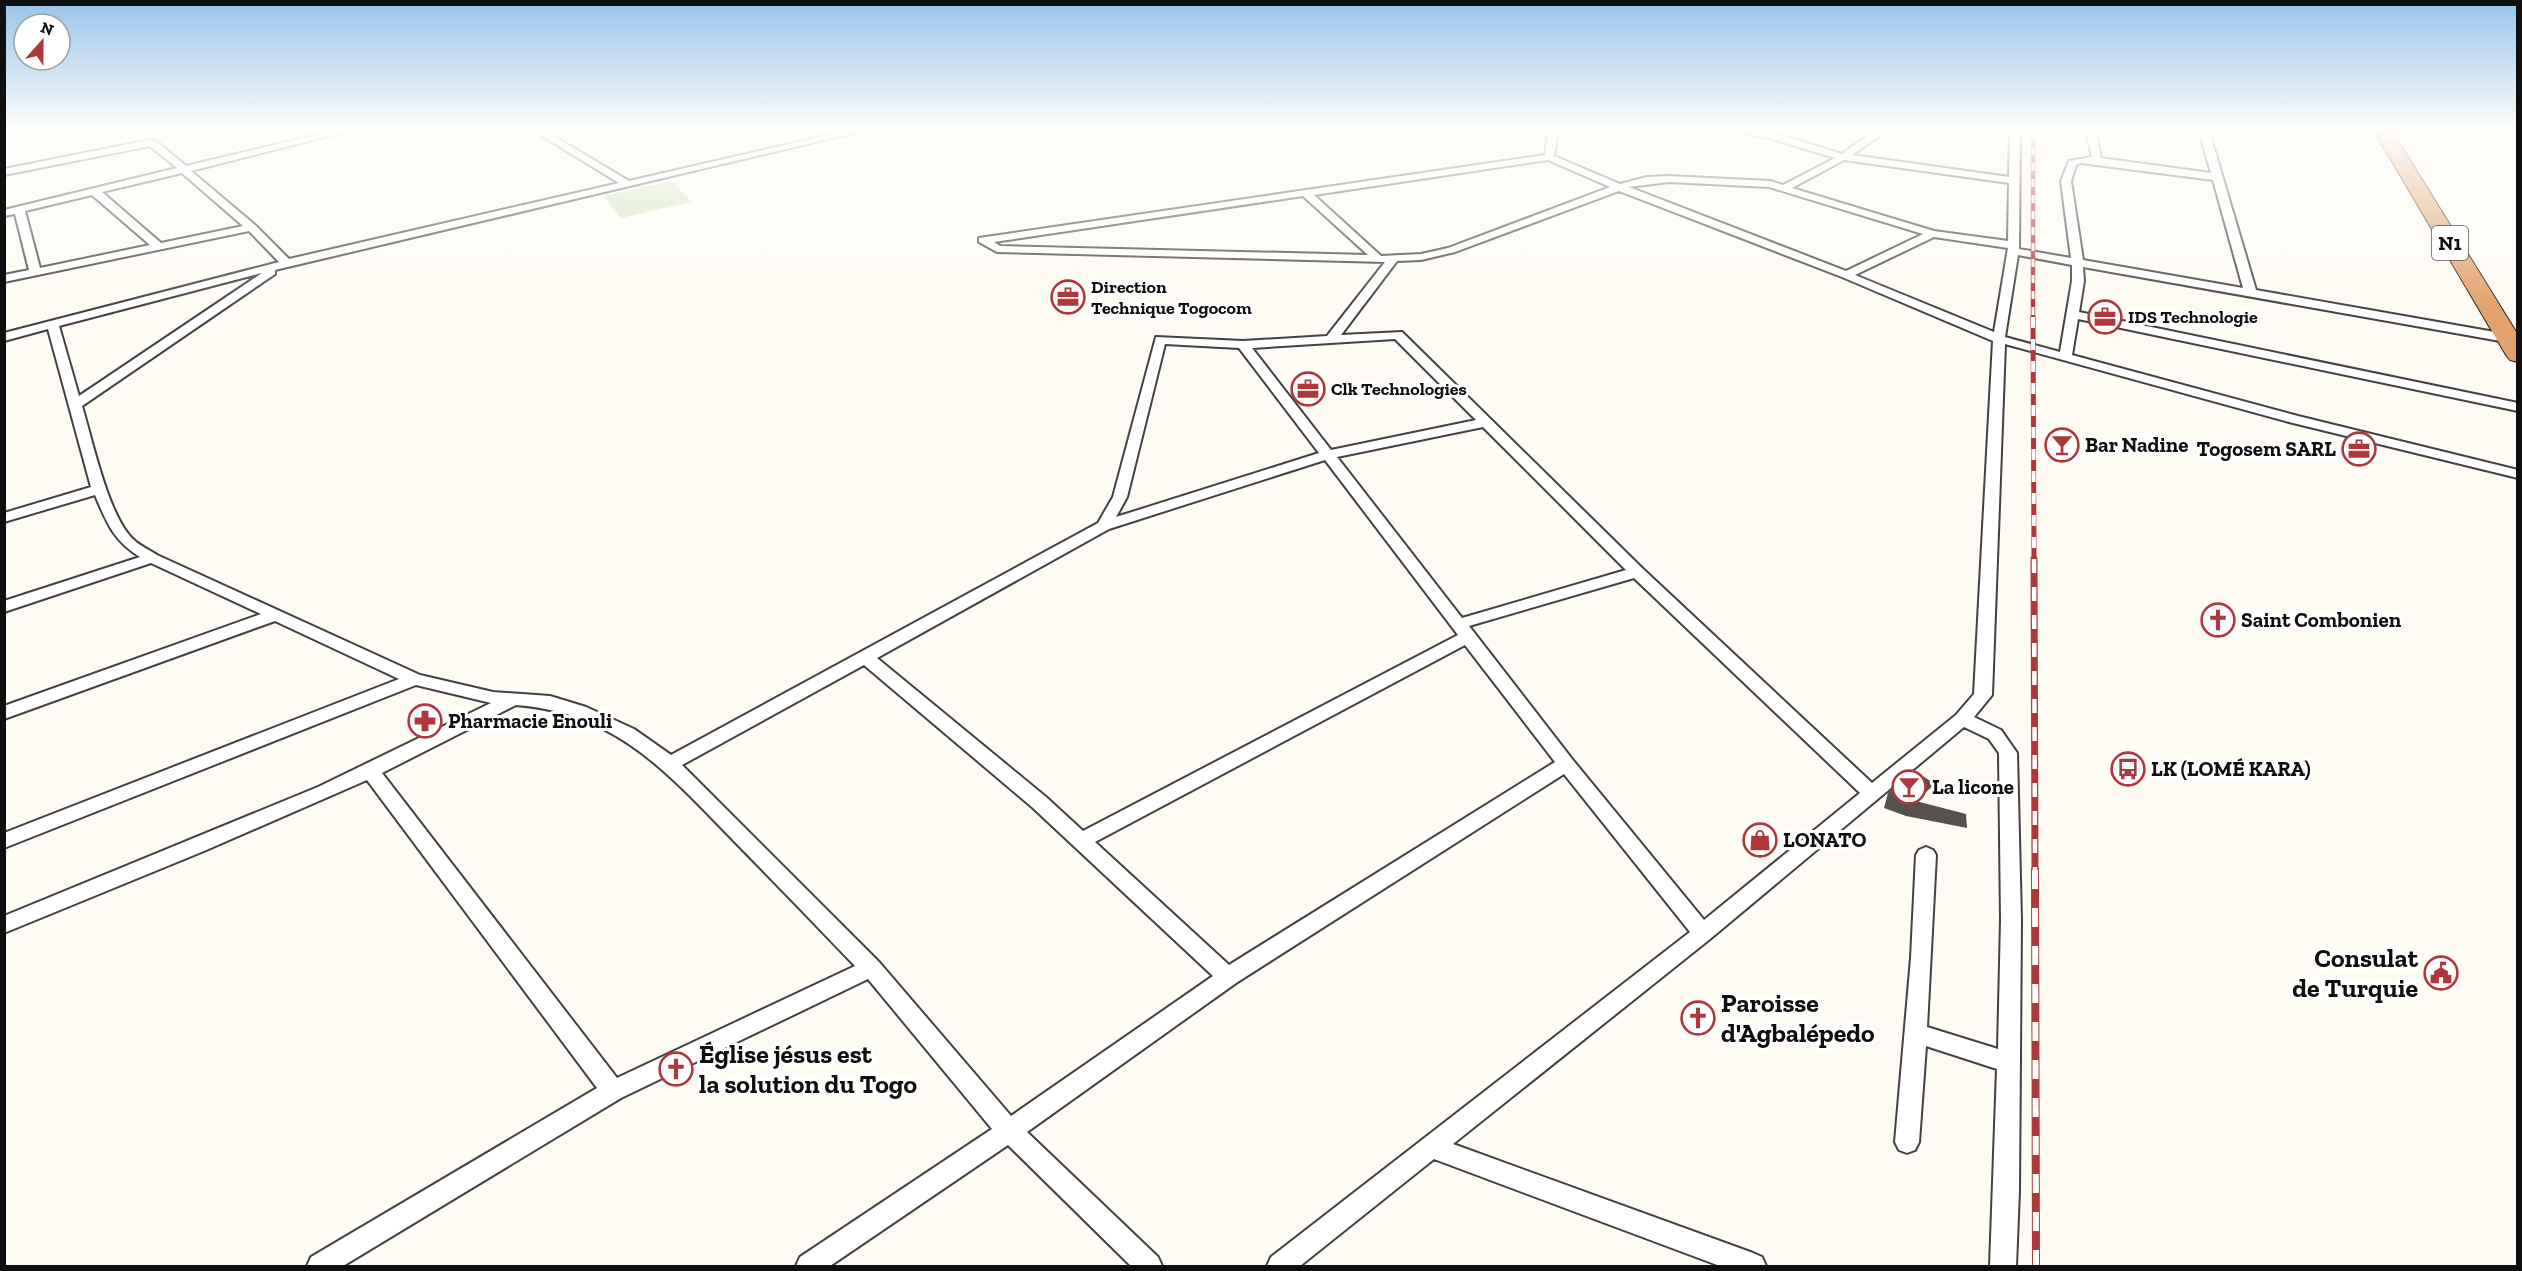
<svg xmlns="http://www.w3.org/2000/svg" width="2522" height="1271" font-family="'Zilla Slab',serif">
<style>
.green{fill:#d3e5c0}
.building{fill:#57514d}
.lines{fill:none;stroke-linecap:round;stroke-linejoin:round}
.street-casing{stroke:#424242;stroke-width:4}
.highway-casing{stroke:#202020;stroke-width:2}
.street{fill:#fff;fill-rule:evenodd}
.highway{fill:#e3a26c;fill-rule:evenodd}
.rail-far3-casing{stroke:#af383d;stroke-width:4.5}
.rail-far2-casing{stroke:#af383d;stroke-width:5}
.rail-far1-casing{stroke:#af383d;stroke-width:7}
.rail-casing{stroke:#af383d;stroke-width:8}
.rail-far3{stroke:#fff;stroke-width:3;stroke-dasharray:8;stroke-linecap:butt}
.rail-far2{stroke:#fff;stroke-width:4;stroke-dasharray:11;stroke-linecap:butt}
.rail-far1{stroke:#fff;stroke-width:4.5;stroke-dasharray:14;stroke-linecap:butt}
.rail{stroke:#fff;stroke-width:6;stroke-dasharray:19;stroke-linecap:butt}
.labels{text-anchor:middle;stroke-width:6;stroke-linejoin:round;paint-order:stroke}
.far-poi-label{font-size:18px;font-weight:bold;fill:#0f0f0f;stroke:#fff;text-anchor:start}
.shield{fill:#fff;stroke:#575757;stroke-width:1.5}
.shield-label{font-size:20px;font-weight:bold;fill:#0f0f0f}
.poi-label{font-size:21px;font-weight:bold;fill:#0f0f0f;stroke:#fff;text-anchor:start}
.near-poi-label{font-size:26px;font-weight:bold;fill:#0f0f0f;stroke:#fff;text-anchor:start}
</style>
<rect width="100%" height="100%" fill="#fdfbf3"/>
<!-- green -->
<path class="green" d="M672,181l20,21 -71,16 -18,-22z"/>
<!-- building -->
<path class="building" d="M1915,771l20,13 -19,17 50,13 1,14 -61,-12 -22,-8 4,-15z"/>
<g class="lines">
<defs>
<path id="street" d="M332,131h16l-157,40 64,54 34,34 330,-76 -85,-52h11l84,50 216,-50h17l-587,139v4l-193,132c10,33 27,113 52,134 6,6 16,10 23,15l263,120 73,17 57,4 36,11 48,22 37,26 427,-232 15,-26 43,-160 87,4 84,-5 58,-74 -388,-10 -18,-10v-4l566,-83 3,-24h10l-4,25 66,28 27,-7 22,-1 101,5 13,4 52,-27 -66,-20 -35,-7 36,1 72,22 33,-23h11l-34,24 157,22 1,-46h10l-1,118 52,9 -10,-77 8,-20 23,-4 -6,-26h10l5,27 110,15 -12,-42h10l47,159 250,44 6,4 -6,4 -423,-75 1,14 -5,31 439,91v8l-440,-92 -6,36 226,61 220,54v8l-229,-56 -284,-78 -13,351 -18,22 27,13 16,23 4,167 -2,271 -3,75h-26l7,-197 -71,-23 -7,96 -4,8 -8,3 -8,-3 -4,-8 16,-184 5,-103 3,-5 7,-3 7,3 3,5 -9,172 71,22 3,-129 -2,-167 -10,-14 -25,-12 -254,212 -257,205 300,109 9,4 4,9h-46l-286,-107 -134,107h-33l4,-9 419,-325 -126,-158 -328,209 -209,149 131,125 4,9h-31l-123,-121 -178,121h-34l4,-9 192,-128 -124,-150 -247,119 -278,168h-36l4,-9 286,-169 -230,-308 -163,71 -200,82v-17l314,-129 173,-84 -75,-18 -412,163v-15l395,-154 -124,-58 -271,98v-13l257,-92 -110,-51 -147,49v-11l136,-44c-27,-17 -33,-34 -45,-62l-91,27v-9l87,-26 -43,-158 -44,12v-8l275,-71 -30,-31 -245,51v-7l25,-5 -14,-56 -11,2v-6l173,-42 -27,-22 -146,29v-6l145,-29 7,1 30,25zM1548,160l62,27 -162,61 -27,6 -40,2 -67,-61zM1844,160l165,23 -1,58 -74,-10 -142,-43zM2081,163l132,17 30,108 -160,-28 -12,-79 5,-16zM182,173l61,53 -82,17 -59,-51zM1669,182l100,5 154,47 -77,37 -217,-84zM1619,191l223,86 151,64 -19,353 -18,21 -84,68 -229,-214 -241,-237 -61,3 56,-74 24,-1 34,-8zM92,195l58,50 -110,23 -15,-57zM1303,196l65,59 -368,-9 -6,-4zM1934,237l74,11 -14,84 -139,-57zM2018,255l54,10v16l-12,71 -55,-15zM262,273l-183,123 -20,-70zM1395,339l81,81 -145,30 -79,-102zM1165,344l74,4 80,105 -203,64 11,-20zM1483,427l143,143 -164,48 -125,-161zM1325,460l133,175 -375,196 -37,-34 -169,-139 232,-129zM1634,578l226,215 -156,127 -132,-161 -103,-133zM1465,645l90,117 -326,203 -134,-123zM864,665l168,142 181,169 -202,140 -132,-154 -197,-197zM516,705c103,8 153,70 221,139 40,41 79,81 118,122l-238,112 -235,-305z"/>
<path id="highway" d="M2374,131h18l126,204v27l-8,-2 -4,-5z"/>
</defs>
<!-- street casing -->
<use href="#street" class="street-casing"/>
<!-- highway casing -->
<use href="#highway" class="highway-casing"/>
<!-- street -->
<use href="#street" class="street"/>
<!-- highway -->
<use href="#highway" class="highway"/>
<defs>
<path id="rail-far3" d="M2033,131v188"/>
<path id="rail-far2" d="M2033,317l1,243"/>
<path id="rail-far1" d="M2034,559l1,312"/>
<path id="rail" d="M2035,870l1,396"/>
</defs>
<!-- rail-far3 casing -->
<use href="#rail-far3" class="rail-far3-casing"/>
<!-- rail-far2 casing -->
<use href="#rail-far2" class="rail-far2-casing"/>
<!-- rail-far1 casing -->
<use href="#rail-far1" class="rail-far1-casing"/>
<!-- rail casing -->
<use href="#rail" class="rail-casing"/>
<!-- rail-far3 -->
<use href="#rail-far3" class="rail-far3"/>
<!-- rail-far2 -->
<use href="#rail-far2" class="rail-far2"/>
<!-- rail-far1 -->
<use href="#rail-far1" class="rail-far1"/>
<!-- rail -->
<use href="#rail" class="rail"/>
</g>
<!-- sky -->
<linearGradient id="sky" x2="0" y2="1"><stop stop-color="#97c4eb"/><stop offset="0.42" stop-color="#fefdfa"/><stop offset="1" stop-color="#fefdfa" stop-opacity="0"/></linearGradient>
<rect width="2522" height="309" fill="url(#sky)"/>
<!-- icons -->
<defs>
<symbol id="office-ring" viewBox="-11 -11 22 22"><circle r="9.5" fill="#fff" stroke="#af383d" stroke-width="1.5"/><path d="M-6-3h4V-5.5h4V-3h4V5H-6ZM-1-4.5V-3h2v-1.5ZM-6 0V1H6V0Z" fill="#af383d"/></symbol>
<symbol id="bar-ring" viewBox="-11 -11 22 22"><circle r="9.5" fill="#fff" stroke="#af383d" stroke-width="1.5"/><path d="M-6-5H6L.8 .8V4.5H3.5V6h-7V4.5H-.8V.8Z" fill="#af383d"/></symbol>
<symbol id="church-ring" viewBox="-11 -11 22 22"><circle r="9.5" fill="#fff" stroke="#af383d" stroke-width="1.5"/><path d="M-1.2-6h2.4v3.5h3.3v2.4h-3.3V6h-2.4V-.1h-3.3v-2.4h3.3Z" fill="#af383d"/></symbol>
<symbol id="pharmacy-ring" viewBox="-11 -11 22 22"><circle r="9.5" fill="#fff" stroke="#af383d" stroke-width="1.5"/><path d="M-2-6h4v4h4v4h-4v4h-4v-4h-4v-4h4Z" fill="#af383d"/></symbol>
<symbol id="bus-ring" viewBox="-11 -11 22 22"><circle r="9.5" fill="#fff" stroke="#af383d" stroke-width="1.5"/><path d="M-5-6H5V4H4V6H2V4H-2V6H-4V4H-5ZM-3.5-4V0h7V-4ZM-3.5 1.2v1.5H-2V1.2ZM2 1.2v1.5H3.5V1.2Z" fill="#af383d"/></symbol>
<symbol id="shop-ring" viewBox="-11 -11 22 22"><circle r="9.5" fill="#fff" stroke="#af383d" stroke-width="1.5"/><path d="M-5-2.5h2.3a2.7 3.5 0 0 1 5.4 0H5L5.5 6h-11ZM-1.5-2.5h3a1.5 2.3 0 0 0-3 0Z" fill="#af383d"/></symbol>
<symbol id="civic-ring" viewBox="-11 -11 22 22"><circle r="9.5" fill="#fff" stroke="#af383d" stroke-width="1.5"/><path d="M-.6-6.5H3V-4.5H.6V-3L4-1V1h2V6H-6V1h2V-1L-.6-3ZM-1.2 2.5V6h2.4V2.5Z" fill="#af383d"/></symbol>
</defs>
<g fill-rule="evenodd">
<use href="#office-ring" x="1049" y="278" width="38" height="38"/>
<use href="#office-ring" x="2086" y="298" width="38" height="38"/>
<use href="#office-ring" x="1289" y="370" width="38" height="38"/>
<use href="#bar-ring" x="2043" y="426" width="38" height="38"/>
<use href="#office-ring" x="2340" y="430" width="38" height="38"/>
<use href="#church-ring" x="2199" y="601" width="38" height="38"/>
<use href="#pharmacy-ring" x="406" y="702" width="38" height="38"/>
<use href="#bus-ring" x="2109" y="750" width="38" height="38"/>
<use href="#bar-ring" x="1890" y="768" width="38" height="38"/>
<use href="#shop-ring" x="1741" y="821" width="38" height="38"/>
<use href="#civic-ring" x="2422" y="954" width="38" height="38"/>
<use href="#church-ring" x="1679" y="999" width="38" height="38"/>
<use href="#church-ring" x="657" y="1050" width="38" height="38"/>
</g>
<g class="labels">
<!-- far-poi labels -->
<g class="far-poi-label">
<text x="1091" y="293">Direction<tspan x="1091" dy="21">Technique Togocom</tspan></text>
<text x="2128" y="323">IDS Technologie</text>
<text x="1331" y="395">Clk Technologies</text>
</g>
<!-- shield labels -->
<rect class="shield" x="2432" y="226" width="36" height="34" rx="4.5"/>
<g class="shield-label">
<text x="2450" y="250">N1</text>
</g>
<!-- poi labels -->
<g class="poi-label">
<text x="2085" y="452">Bar Nadine</text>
<text x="2336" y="456" text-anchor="end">Togosem SARL</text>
<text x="2241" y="627">Saint Combonien</text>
<text x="448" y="728">Pharmacie Enouli</text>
<text x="2151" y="776">LK (LOMÉ KARA)</text>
<text x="1932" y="794">La licone</text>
<text x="1783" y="847">LONATO</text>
</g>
<!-- near-poi labels -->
<g class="near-poi-label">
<text x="2418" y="967" text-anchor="end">Consulat<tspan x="2418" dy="30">de Turquie</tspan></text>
<text x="1721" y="1012">Paroisse<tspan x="1721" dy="30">d'Agbalépedo</tspan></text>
<text x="699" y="1063">Église jésus est<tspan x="699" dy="30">la solution du Togo</tspan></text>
</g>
</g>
<!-- border -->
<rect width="2522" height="1271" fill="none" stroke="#0f0f0f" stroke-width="12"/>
<!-- north arrow -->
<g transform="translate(42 42) rotate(21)"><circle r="28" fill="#ffffff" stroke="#9f9f9f" stroke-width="1.5"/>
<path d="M0-4.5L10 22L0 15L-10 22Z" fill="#af383d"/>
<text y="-9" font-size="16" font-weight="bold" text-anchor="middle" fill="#0f0f0f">N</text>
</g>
</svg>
